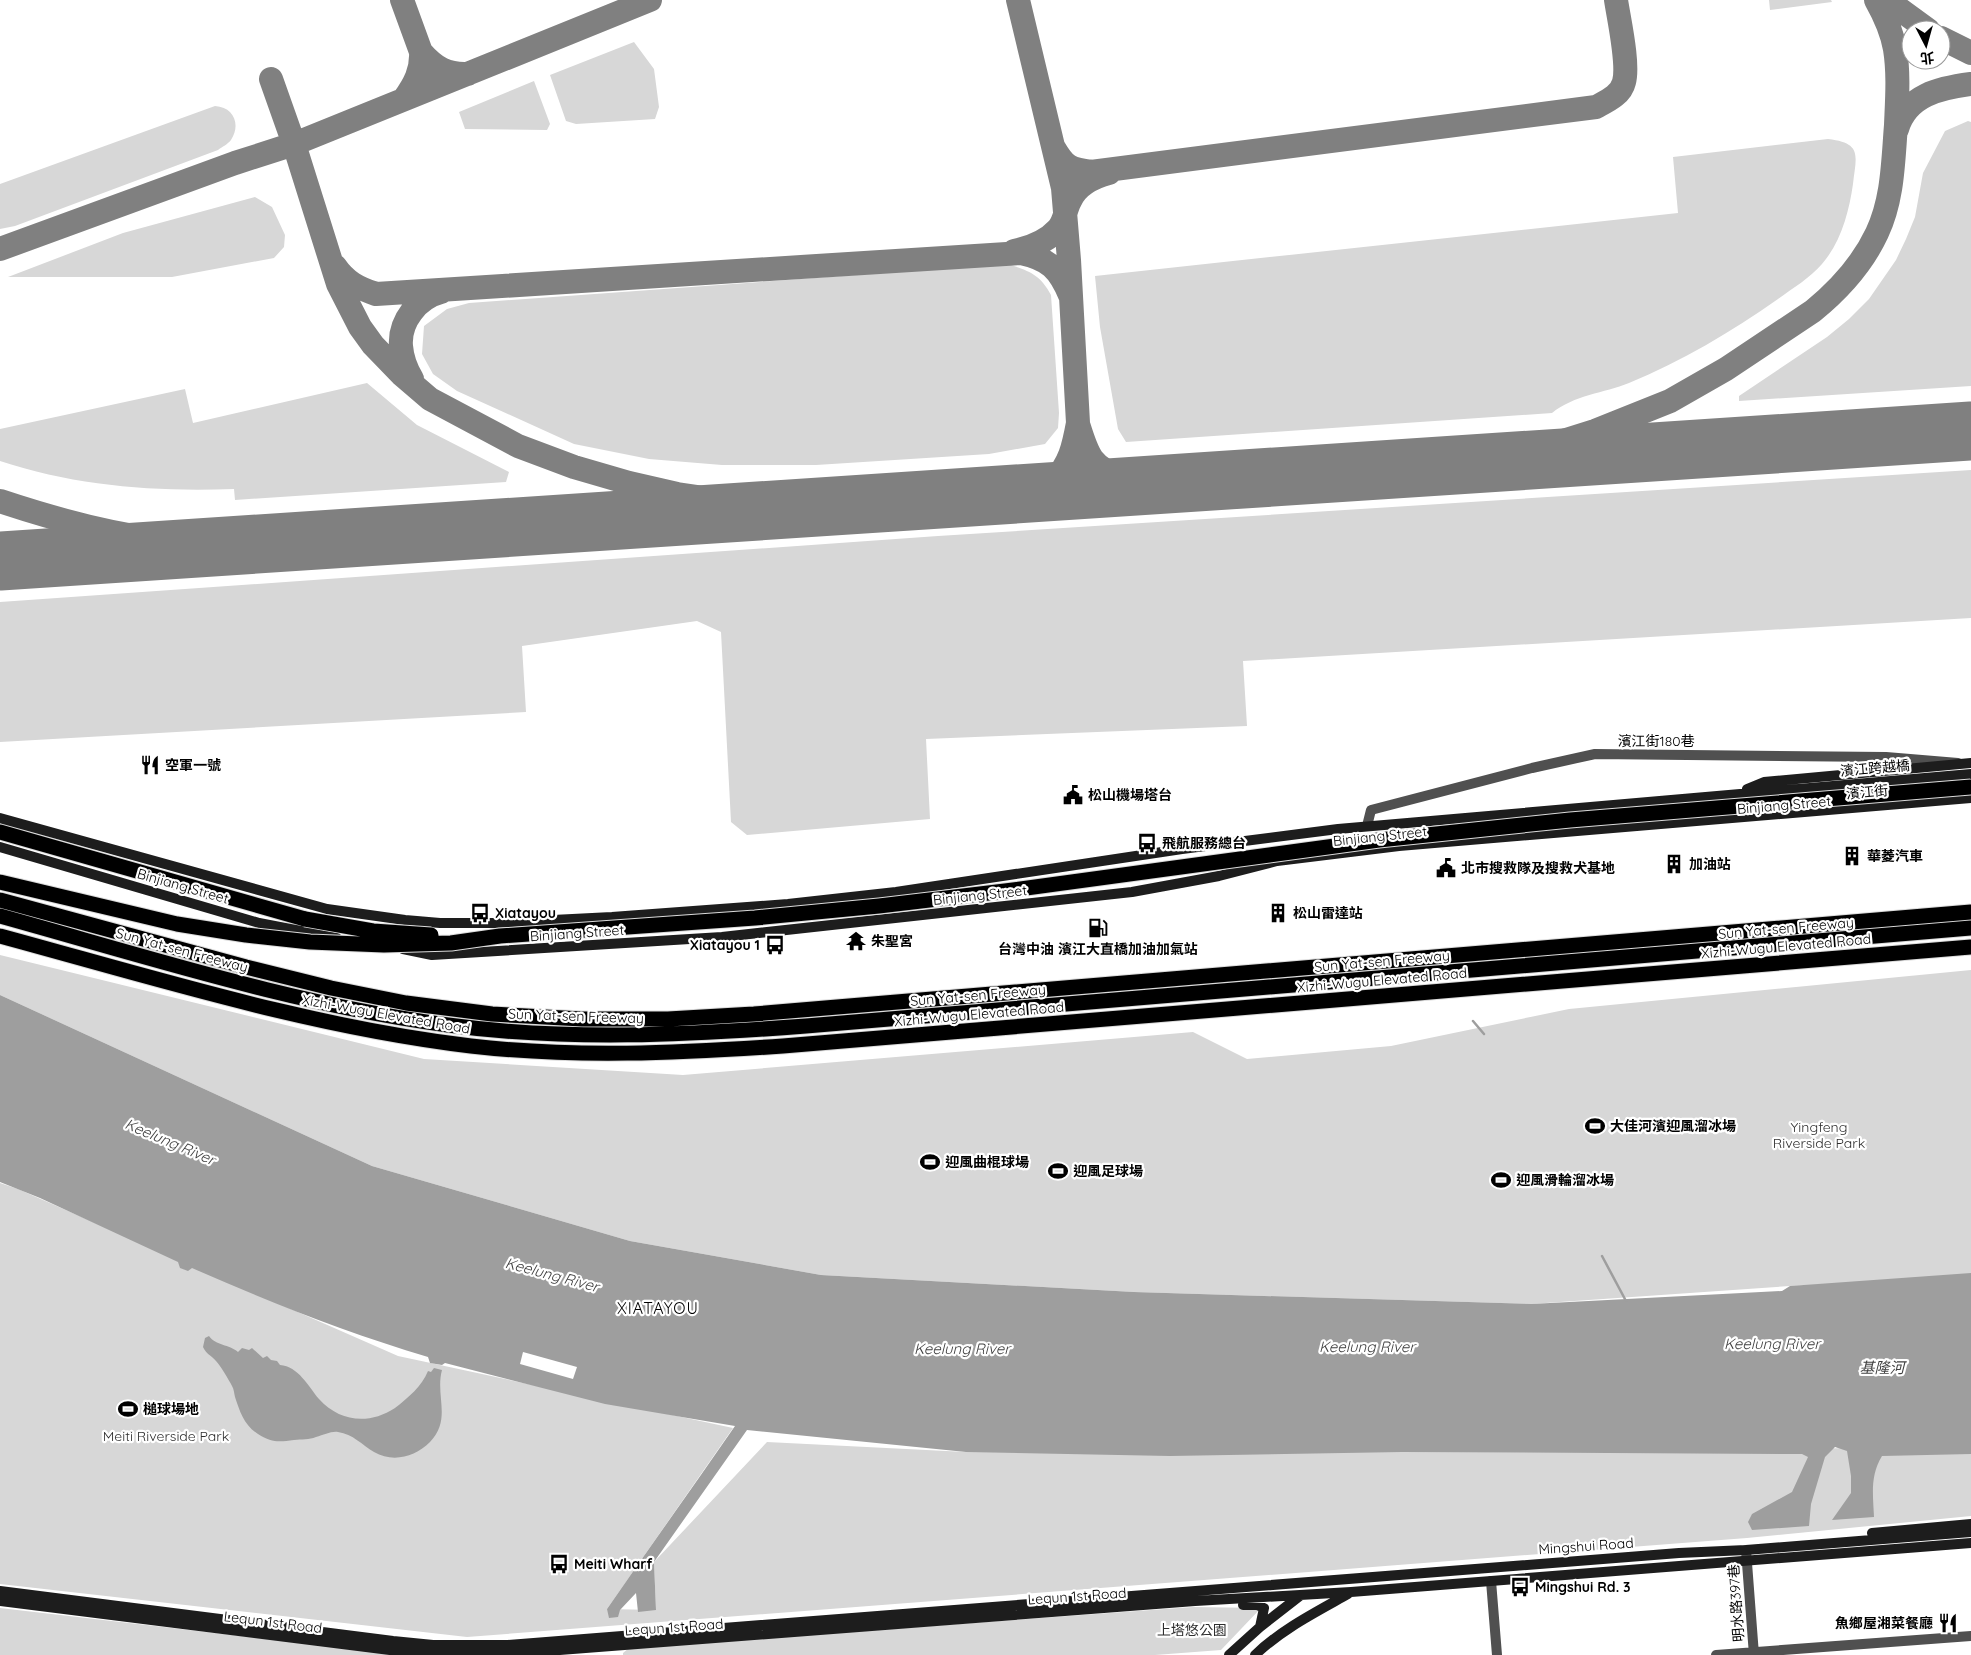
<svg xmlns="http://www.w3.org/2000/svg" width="1971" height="1655" font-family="Quicksand,'Noto Sans TC',sans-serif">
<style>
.green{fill:#d7d7d7}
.water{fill:#9e9e9e}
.pier{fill:#fff}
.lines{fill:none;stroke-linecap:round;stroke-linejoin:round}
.stream{stroke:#9e9e9e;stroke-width:2.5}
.taxiway{stroke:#808080;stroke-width:24}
.runway{stroke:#808080;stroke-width:59}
.highway-casing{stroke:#dbdbdb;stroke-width:17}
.street{stroke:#505050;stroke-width:10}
.secondary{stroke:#1d1d1d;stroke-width:10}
.highway{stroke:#000;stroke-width:15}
.highway-bridge-casing{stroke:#dbdbdb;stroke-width:17;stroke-linecap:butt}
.highway-bridge{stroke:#000;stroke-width:15}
.labels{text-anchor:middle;stroke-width:4.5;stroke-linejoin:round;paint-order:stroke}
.street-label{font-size:14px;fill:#000;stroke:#fff}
.poi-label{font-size:14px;font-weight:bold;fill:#000;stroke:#fff;text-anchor:start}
.park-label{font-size:14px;fill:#2e2e2e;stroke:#fff}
.water-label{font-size:15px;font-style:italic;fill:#3f3f3f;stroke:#fff}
.quarter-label{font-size:16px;letter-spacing:1px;fill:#000;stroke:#fff}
</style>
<rect width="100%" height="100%" fill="#fff"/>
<!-- green -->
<path class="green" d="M1769,0h62l1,2 -62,8z
M634,42l20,27 5,38 -4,12 -79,5 -10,-3 -16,-46z
M534,81l16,43 -3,6 -82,-1 -6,-17z
M215,106c19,1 26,19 16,34 -3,4 -9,7 -13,10l-203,76 -15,3v-45z
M1968,121l3,1v264l-232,15v-5l88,-59 22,-18 20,-20 27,-39 10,-21 9,-22 8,-44 22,-42z
M1828,139c35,4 28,17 25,45 -4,28 -12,58 -31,80 -12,14 -29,24 -44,35 -47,33 -96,62 -149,84 -25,10 -55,12 -77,30l-426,29 -8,-13 -18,-102 -5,-51 583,-63 -5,-56z
M255,197l17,10 13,28 -1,12 -10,11 -102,19h-164l115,-44z
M1008,264c21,7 32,10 43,31l8,118 -1,15 -13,16 -56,10 -173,11h-94l-73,-6 -75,-15 -117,-53 -24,-17 -11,-20 2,-28 23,-17 22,-6z
M367,383l50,42 92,47 -3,10 -271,18 -1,-11c-80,3 -158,-3 -234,-28v-32l185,-40 8,34z
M1971,470v148l-728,43 4,65 -321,13 4,80 -183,16 -16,-13 -10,-190 -24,-11 -175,25 4,66 -526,30v-140l938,-66z
M0,955l424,104 259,16 510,-43 54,27 144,-13 178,-37 402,-39v308l-181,8 -259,18 -397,-12 -313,-17 -191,-34 -258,-75 -372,-171z
M0,1183l18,6 380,167 335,72 -126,181 49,1 -2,-48 113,-120 199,10 937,-4 68,-3v71l-224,22 -1280,99 -467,-53z
M1193,1607l68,1 -40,42 -66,5h-532v-2l6,-5 41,-3z
M0,1608l406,47h-406z"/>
<!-- water -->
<path class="water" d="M0,995l372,171 258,75 191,34 313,17 397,12 251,-13 8,-5 181,-13v181l-89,2c-12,20 -9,38 -8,61l-42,3 19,-27v-17l-4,-25 -12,-4 -10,10 -14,47 -2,22 -57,4 -4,-8 4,-8 40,-22 16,-35 -6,-3 -400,-2 -232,4 -204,-4 -219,-22 -93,132 2,48 -18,2 -2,-19 -16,17 -2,7 -9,1 -2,-9c42,-61 86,-122 128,-183l-130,-22 -160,-41 -3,2 -12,-2 -2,-6c-81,-24 -159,-55 -236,-89l-4,3 -8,-3 -2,-6 -138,-64 -40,-16z
M209,1336c7,10 20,8 29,16l4,-4 7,2 3,-2 11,10 4,-2 4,4 6,1 3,4c18,1 29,22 39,34 21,23 50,26 76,9 13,-10 27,-22 33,-37l3,1 3,-4 8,2c-7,26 10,49 -12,72 -15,15 -37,21 -56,10 -12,-7 -21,-18 -36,-20 -7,-1 -14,3 -22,5 -7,3 -14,2 -22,3 -15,2 -22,3 -36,-6 -14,-9 -18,-22 -23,-37 -1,-4 -1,-8 -3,-11 -3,-6 -12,-21 -16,-25 -5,-6 -10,-7 -13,-14l2,-9z"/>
<!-- pier -->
<path class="pier" d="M523,1352l54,15 -4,12 -53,-15z"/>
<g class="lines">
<!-- stream -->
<path class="stream" d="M1473,1021l11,13
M1602,1256l24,45"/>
<!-- taxiway -->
<path class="taxiway" d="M402,0l19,52
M1887,0l41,30
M1941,38l30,15
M271,79l23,65 44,140 22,43 13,18 29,30 28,24 88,47 56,21 55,16 48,11 48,7 49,4 48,2 231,-26c17,-16 21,-36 25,-58l-9,-163 -6,-72 -45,-188
M404,99c11,-15 18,-29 17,-47 14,16 26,23 47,22
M1897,129c10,-34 43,-41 74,-45
M1054,148c11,19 16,21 37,24l505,-65c11,-6 25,-12 28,-25 5,-18 -5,-62 -8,-82
M0,249l235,-86 59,-19 356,-144
M1014,251c16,-3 32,-9 44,-22 7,-8 7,-19 12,-28 7,-16 24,-24 39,-28
M335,266c11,16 23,22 41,28l645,-41c28,6 38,16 49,42
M412,379c-6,-10 -10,-20 -11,-33 -2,-25 17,-48 40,-54
M1078,424c10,32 12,41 44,55l313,-13 106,-18 54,-17 75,-30 56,-32 87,-58c27,-22 49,-46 64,-78 16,-34 16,-71 19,-108 1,-25 3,-51 -1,-76 -3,-17 -10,-33 -19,-49
M0,501c51,17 105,32 159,39 24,3 48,4 72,5"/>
<!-- runway -->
<path class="runway" d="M0,561l1971,-130"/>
<defs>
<path id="highway" d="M0,832l305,87"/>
</defs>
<!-- highway casing -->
<use href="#highway" class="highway-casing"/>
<!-- street -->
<path class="street" d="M1367,826l4,-16 161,-42 63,-14 291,3 72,6
M1746,1550l8,105
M1491,1581l6,74
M1716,1655l255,-19"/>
<!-- secondary -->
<path class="secondary" d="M1747,789l17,-7 207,-19
M0,818l327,91 78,11 35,3h54l118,-6 176,-13 108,-12 286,-43 156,-20 633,-55
M0,847l259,76 78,15
M403,949l29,6 290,-18 410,-45 87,-16 58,-15 122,-15 572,-48
M1872,1533l99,-9
M0,1591l393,50 40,4h75l1171,-92 67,-3 225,-18
M0,1601l390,49 42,4h76l687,-53 156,-9 620,-49
M1243,1605h14l7,3 -4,19
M1229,1655l31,-28 41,-32
M1255,1655c27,-26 61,-43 93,-61"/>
<!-- highway -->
<use href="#highway" class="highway"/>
<defs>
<path id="highway-bridge" d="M0,882l177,42 69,11 64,7 74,3 67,-2 49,-7 255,-18 124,-12 126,-15 374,-51 191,-20 401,-33
M0,900l246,67 85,21 75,15 86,11 90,5h86l86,-5 1217,-102
M0,916c148,41 296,89 448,109 119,16 239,10 358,1l1165,-98
M305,919l68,12 58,4
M0,936c155,42 311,91 471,110 104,12 208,7 312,0l1188,-99"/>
</defs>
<!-- highway-bridge casing -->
<use href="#highway-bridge" class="highway-bridge-casing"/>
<!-- highway-bridge -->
<use href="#highway-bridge" class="highway-bridge"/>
</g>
<!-- icons -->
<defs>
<symbol id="restaurant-bare" viewBox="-9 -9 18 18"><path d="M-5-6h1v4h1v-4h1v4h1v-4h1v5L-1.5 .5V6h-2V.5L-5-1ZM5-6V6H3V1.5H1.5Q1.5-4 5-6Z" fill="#000" stroke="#fff" stroke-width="2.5" paint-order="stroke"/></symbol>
<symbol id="civic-bare" viewBox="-9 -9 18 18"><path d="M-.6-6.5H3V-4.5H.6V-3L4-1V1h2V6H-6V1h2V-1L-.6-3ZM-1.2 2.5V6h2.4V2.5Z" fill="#000" stroke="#fff" stroke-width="2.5" paint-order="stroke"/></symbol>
<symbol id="bus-bare" viewBox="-9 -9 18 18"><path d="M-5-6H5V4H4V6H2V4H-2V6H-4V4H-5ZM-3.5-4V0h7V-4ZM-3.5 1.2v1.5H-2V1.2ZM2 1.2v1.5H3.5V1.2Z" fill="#000" stroke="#fff" stroke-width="2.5" paint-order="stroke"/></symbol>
<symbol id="building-bare" viewBox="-9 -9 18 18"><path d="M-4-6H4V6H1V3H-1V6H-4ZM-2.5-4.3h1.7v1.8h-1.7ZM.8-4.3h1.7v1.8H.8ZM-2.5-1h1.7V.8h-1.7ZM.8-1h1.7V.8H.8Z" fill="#000" stroke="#fff" stroke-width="2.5" paint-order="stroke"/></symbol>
<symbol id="fuel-bare" viewBox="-9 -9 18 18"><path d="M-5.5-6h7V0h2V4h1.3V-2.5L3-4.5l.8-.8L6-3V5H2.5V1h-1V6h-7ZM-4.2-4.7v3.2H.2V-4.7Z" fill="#000" stroke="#fff" stroke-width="2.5" paint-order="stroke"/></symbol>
<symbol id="temple-bare" viewBox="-9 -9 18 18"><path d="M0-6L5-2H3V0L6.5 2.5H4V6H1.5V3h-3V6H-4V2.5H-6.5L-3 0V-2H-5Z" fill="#000" stroke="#fff" stroke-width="2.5" paint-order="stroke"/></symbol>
<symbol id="stadium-bare" viewBox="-9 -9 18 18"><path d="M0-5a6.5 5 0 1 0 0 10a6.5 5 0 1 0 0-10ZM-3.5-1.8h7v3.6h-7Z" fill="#000" stroke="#fff" stroke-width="2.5" paint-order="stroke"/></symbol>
</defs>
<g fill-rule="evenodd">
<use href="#restaurant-bare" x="136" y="751" width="28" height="28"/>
<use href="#civic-bare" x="1059" y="781" width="28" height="28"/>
<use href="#bus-bare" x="1133" y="829" width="28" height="28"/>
<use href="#building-bare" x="1838" y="842" width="28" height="28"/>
<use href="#building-bare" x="1660" y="850" width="28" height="28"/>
<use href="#civic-bare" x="1432" y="854" width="28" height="28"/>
<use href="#bus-bare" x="466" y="899" width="28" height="28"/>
<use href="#building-bare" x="1264" y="899" width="28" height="28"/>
<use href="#fuel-bare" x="1084" y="914" width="28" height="28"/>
<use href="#temple-bare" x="842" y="927" width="28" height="28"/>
<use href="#bus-bare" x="761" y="931" width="28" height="28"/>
<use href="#stadium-bare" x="1581" y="1112" width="28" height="28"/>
<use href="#stadium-bare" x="916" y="1148" width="28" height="28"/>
<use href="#stadium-bare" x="1044" y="1157" width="28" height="28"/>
<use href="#stadium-bare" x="1487" y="1166" width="28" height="28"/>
<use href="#stadium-bare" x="114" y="1395" width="28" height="28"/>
<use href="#bus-bare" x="545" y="1550" width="28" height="28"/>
<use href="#bus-bare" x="1506" y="1573" width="28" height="28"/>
<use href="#restaurant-bare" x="1934" y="1609" width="28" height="28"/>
</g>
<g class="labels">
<!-- street labels -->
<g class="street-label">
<text x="1656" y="746">濱江街180巷</text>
<text transform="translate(1875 768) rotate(-5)" y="5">濱江跨越橋</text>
<text transform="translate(1867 792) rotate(-5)" y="5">濱江街</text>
<text transform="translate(1784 805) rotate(-5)" y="5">Binjiang Street</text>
<text transform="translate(1380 836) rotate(-6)" y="5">Binjiang Street</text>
<text transform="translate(183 886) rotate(16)" y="5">Binjiang Street</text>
<text transform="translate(980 895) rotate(-6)" y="5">Binjiang Street</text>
<text transform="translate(1786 928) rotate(-5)" y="5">Sun Yat-sen Freeway</text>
<text transform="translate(577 933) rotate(-4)" y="5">Binjiang Street</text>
<text transform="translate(1786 946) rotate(-5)" y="5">Xizhi-Wugu Elevated Road</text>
<text transform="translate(182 950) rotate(15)" y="5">Sun Yat-sen Freeway</text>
<text transform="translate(1382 961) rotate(-5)" y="5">Sun Yat-sen Freeway</text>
<text transform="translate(1382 980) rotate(-5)" y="5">Xizhi-Wugu Elevated Road</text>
<text transform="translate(978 995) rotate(-5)" y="5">Sun Yat-sen Freeway</text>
<text transform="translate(386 1014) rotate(10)" y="5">Xizhi-Wugu Elevated Road</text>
<text transform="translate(979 1014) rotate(-5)" y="5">Xizhi-Wugu Elevated Road</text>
<text transform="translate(576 1016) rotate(2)" y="5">Sun Yat-sen Freeway</text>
<text transform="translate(1586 1546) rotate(-4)" y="5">Mingshui Road</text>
<text transform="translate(1077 1596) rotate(-4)" y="5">Lequn 1st Road</text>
<text transform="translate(1736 1603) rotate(-94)" y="5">明水路397巷</text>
<text transform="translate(273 1622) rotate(7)" y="5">Lequn 1st Road</text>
<text transform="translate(674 1627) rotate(-4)" y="5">Lequn 1st Road</text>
</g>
<!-- poi labels -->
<g class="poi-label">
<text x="165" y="770">空軍一號</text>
<text x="1088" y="800">松山機場塔台</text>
<text x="1162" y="848">飛航服務總台</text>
<text x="1867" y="861">華菱汽車</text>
<text x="1689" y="869">加油站</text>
<text x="1461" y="873">北市搜救隊及搜救犬基地</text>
<text x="495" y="918">Xiatayou</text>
<text x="1293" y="918">松山雷達站</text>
<text x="871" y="946">朱聖宮</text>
<text x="760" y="950" text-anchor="end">Xiatayou 1</text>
<text x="1098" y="954" text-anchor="middle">台灣中油 濱江大直橋加油加氣站</text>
<text x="1610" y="1131">大佳河濱迎風溜冰場</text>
<text x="945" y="1167">迎風曲棍球場</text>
<text x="1073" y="1176">迎風足球場</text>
<text x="1516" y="1185">迎風滑輪溜冰場</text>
<text x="143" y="1414">槌球場地</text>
<text x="574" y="1569">Meiti Wharf</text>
<text x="1535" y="1592">Mingshui Rd. 3</text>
<text x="1933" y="1628" text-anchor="end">魚鄉屋湘菜餐廳</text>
</g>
<!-- park labels -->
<g class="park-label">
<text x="1819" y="1132">Yingfeng<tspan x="1819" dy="16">Riverside Park</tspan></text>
<text x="166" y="1441">Meiti Riverside Park</text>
<text x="1192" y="1635">上塔悠公園</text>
</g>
<!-- water labels -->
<g class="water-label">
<text transform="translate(170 1142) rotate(23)" y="5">Keelung River</text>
<text transform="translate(552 1275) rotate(15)" y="5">Keelung River</text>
<text x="1772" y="1349">Keelung River</text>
<text x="1367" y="1352">Keelung River</text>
<text x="962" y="1354">Keelung River</text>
<text x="1882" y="1373">基隆河</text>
</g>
<!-- quarter labels -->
<g class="quarter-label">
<text x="658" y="1314">XIATAYOU</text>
</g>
</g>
<!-- north arrow -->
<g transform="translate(1926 45) rotate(174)"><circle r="24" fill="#ffffff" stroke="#999999"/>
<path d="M0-4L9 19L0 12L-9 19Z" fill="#000000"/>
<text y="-8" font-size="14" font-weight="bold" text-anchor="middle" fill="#000000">北</text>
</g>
</svg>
